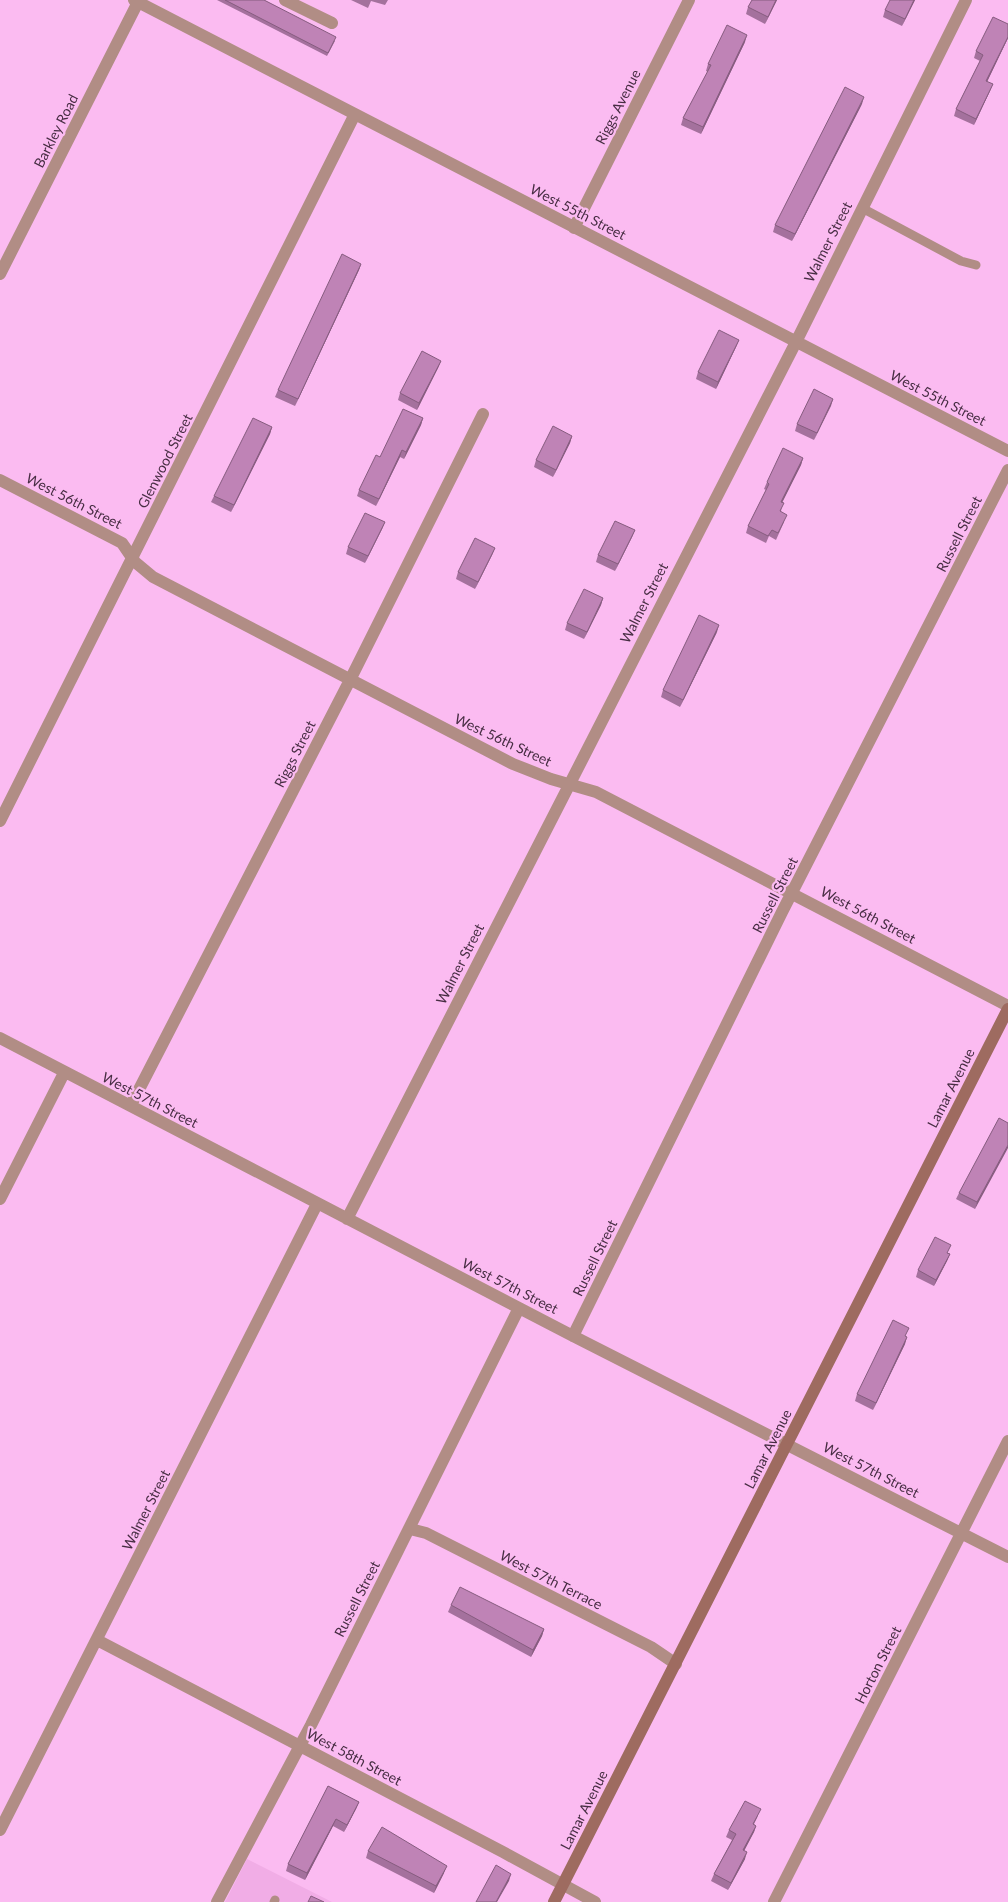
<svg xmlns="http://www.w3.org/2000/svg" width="1008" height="1902" font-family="Lato,sans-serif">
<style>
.built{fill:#f1ade6}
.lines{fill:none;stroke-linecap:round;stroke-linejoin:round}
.lane{stroke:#b18d85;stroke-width:9}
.street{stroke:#b18d85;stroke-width:12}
.secondary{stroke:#9e6b60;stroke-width:12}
.wall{fill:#a4719d}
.shaded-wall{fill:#865c7f}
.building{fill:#bf83b6;stroke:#865c7f}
.labels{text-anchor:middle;stroke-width:4.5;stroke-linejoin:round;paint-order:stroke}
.street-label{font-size:14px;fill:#472d43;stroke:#fbbbf1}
</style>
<rect width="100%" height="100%" fill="#fbbbf1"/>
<!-- built -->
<path class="built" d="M247,1859l85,43h-107z"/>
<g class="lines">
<!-- lane -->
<path class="lane" d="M862,208l99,53 15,4
M274,1902l1,-2"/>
<!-- street -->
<path class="street" d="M134,0l874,451
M285,0l47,23
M574,228l115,-228
M0,274l138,-272
M0,480l122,63 13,19 18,15 360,187 38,15 45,13 412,214
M0,821l355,-707
M0,1038l573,298 435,221
M131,1105l219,-425 133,-266
M0,1199l64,-126
M347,1219l449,-877 170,-342
M573,1336l209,-424 226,-442
M410,1529l16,4 225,114 25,17
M97,1640l406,212 92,50
M0,1830l317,-626
M217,1902l94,-177 208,-417
M774,1902l234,-461"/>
<!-- secondary -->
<path class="secondary" d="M554,1902l454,-893"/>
</g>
<!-- wall -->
<path class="wall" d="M217,0h47l71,41 -8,15z
M351,0h37l-3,5 -14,-4 -3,7z
M777,0l-12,24 -19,-10 2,-7z
M915,0l-13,26 -19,-9 2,-7z
M1008,24v14l-21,44 6,2 -19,41 -20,-9 2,-7 24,-48 -6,-3 2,-7z
M745,42l-44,92 -20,-9 2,-7 25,-46 -2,-1 2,-7z
M862,104l-70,137 -19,-9 2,-7z
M361,264l-2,6 -64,136 -20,-9 3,-7z
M739,340l-3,7 -20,42 -20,-10 2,-7z
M441,361l-3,7 -21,42 -19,-10 2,-7z
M833,399l-19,41 -19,-9 2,-7z
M423,418l-2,7 -17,34 -4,-2 -24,49 -19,-10 2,-6 21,-33z
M272,427l-2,7 -39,78 -20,-10 3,-6z
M572,436l-2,7 -17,34 -19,-10 2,-7z
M803,458l-2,7 -19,37 -1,10 3,10 -8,18 -7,-4 -3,7 -20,-10 2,-7 18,-36 -2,-1 3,-7z
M385,522l-3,7 -17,34 -19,-9 2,-7z
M635,530l-3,7 -17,34 -19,-9 2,-7z
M495,548l-3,7 -17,34 -19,-10 2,-7z
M603,598l-2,7 -17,34 -19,-9 2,-7z
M717,632l-37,75 -19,-10 2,-7z
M1008,1123l-33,86 -19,-10 3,-6z
M948,1253l2,1 -3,7 -13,25 -18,-9 2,-7z
M906,1336l-1,8 -32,66 -18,-9 2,-7z
M451,1605l93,24 -2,7 -11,21 -83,-45z
M328,1786l31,16 -3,7 -12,23 -11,-6 -28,54 -19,-9 2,-7z
M758,1816l-4,8 2,2 -2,6 -10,18 1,9 -17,31 -17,-9 3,-7 18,-34 -6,-3 3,-7z
M368,1851l76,22 -10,20 -68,-35z"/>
<!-- shaded-wall -->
<path class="shaded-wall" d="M776,0h1l-12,24 3,-7z
M914,0h1l-13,26 3,-7z
M747,35l-2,7 -44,92 2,-7z
M1008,37v1l-24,50 2,-7z
M993,84l-3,7 -16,34 2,-6z
M864,97l-2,7 -70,137 3,-7z
M361,264l-2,6 -64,136 3,-7z
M739,340l-3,7 -20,42 2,-7z
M441,361l-3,7 -21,42 2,-7z
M833,399l-2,7 -17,34 3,-7z
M423,418l-2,7 -17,34 2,-7z
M272,427l-2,7 -39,78 3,-7z
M572,436l-2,7 -17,34 3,-7z
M402,450l-2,7 -24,49 3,-7z
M803,458l-2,7 -22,44 2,-7z
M385,522l-3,7 -17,34 3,-7z
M635,530l-3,7 -17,34 3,-7z
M495,548l-3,7 -17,34 3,-7z
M603,598l-2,7 -17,34 3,-7z
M719,625l-2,7 -37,75 3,-7z
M1008,1145v3l-33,61 2,-7z
M950,1254l-3,7 -13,25 2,-6z
M907,1337l-2,7 -32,66 3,-7z
M544,1629l-2,7 -11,21 2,-7z
M359,1802l-3,7 -12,23 3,-7z
M336,1819l-3,7 -28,54 2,-7z
M756,1826l-2,6 -13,25 2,-7z
M747,1852l-2,7 -17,31 3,-7z
M447,1866l-3,7 -10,20 2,-7z
M511,1874l-2,7 -12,21h-1z"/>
<!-- building -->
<path class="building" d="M225,0h39l72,37 -8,16z
M752,0h24l-8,17 -20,-10z
M890,0h24l-9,19 -20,-9z
M993,17l15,7v13l-22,44 7,3 -17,35 -20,-10 27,-54 -7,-4z
M727,25l20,10 -44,92 -20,-9 28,-53 -3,-1z
M845,87l19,10 -69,137 -20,-9z
M342,254l19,10 -63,135 -20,-9z
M719,330l20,10 -21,42 -20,-10z
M422,351l19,10 -22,42 -19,-10z
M814,389l19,10 -16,34 -20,-9z
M403,409l20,9 -17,34 -4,-2 -23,49 -20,-9 17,-35 4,2z
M253,418l19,9 -38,78 -20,-9z
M553,426l19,10 -16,34 -20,-10z
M783,448l20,10 -22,44 3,1 -4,8 7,4 -9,18 -6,-3 -4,6 -20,-10 21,-42 -2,-2z
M365,513l20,9 -17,34 -20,-9z
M615,521l20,9 -17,34 -20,-9z
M475,538l20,10 -17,34 -20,-10z
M584,589l19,9 -16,34 -20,-9z
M699,615l20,10 -36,75 -20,-10z
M999,1118l9,5v22l-31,57 -18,-9z
M935,1237l16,8 -4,8 3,1 -14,26 -18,-10z
M893,1320l16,8 -4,8 2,1 -31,66 -19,-9z
M460,1587l84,42 -11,21 -82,-45z
M328,1786l31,16 -12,23 -11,-6 -29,54 -19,-9z
M745,1801l16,8 -8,15 3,2 -13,24 4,2 -16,31 -17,-9 22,-40 -7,-4z
M382,1827l65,39 -11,20 -68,-35z
M496,1865l15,9 -15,28h-20z
M311,1896l13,6h-16z"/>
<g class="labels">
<!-- street labels -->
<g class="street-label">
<text transform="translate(618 107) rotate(-63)" y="5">Riggs Avenue</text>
<text transform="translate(56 131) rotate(-63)" y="5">Barkley Road</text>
<text transform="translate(578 212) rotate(27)" y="5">West 55th Street</text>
<text transform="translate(828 242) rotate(-63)" y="5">Walmer Street</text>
<text transform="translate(938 398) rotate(27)" y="5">West 55th Street</text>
<text transform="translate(165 461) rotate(-63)" y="5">Glenwood Street</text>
<text transform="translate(74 501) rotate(27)" y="5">West 56th Street</text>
<text transform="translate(959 534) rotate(-63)" y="5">Russell Street</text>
<text transform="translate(644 603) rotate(-63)" y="5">Walmer Street</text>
<text transform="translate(503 740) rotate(25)" y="5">West 56th Street</text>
<text transform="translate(295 754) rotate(-63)" y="5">Riggs Street</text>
<text transform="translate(775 895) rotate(-63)" y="5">Russell Street</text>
<text transform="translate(868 915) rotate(28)" y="5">West 56th Street</text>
<text transform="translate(460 964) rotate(-63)" y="5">Walmer Street</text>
<text transform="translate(951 1088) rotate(-63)" y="5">Lamar Avenue</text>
<text transform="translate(150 1100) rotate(27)" y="5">West 57th Street</text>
<text transform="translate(595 1258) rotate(-64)" y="5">Russell Street</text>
<text transform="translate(510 1286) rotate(27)" y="5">West 57th Street</text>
<text transform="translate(768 1449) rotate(-63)" y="5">Lamar Avenue</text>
<text transform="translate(871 1470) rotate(27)" y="5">West 57th Street</text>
<text transform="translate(146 1510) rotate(-63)" y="5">Walmer Street</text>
<text transform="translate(551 1580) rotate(27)" y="5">West 57th Terrace</text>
<text transform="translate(357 1599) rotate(-63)" y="5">Russell Street</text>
<text transform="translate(878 1665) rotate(-63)" y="5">Horton Street</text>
<text transform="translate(354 1757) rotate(28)" y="5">West 58th Street</text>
<text transform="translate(584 1810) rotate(-63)" y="5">Lamar Avenue</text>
</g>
</g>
</svg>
